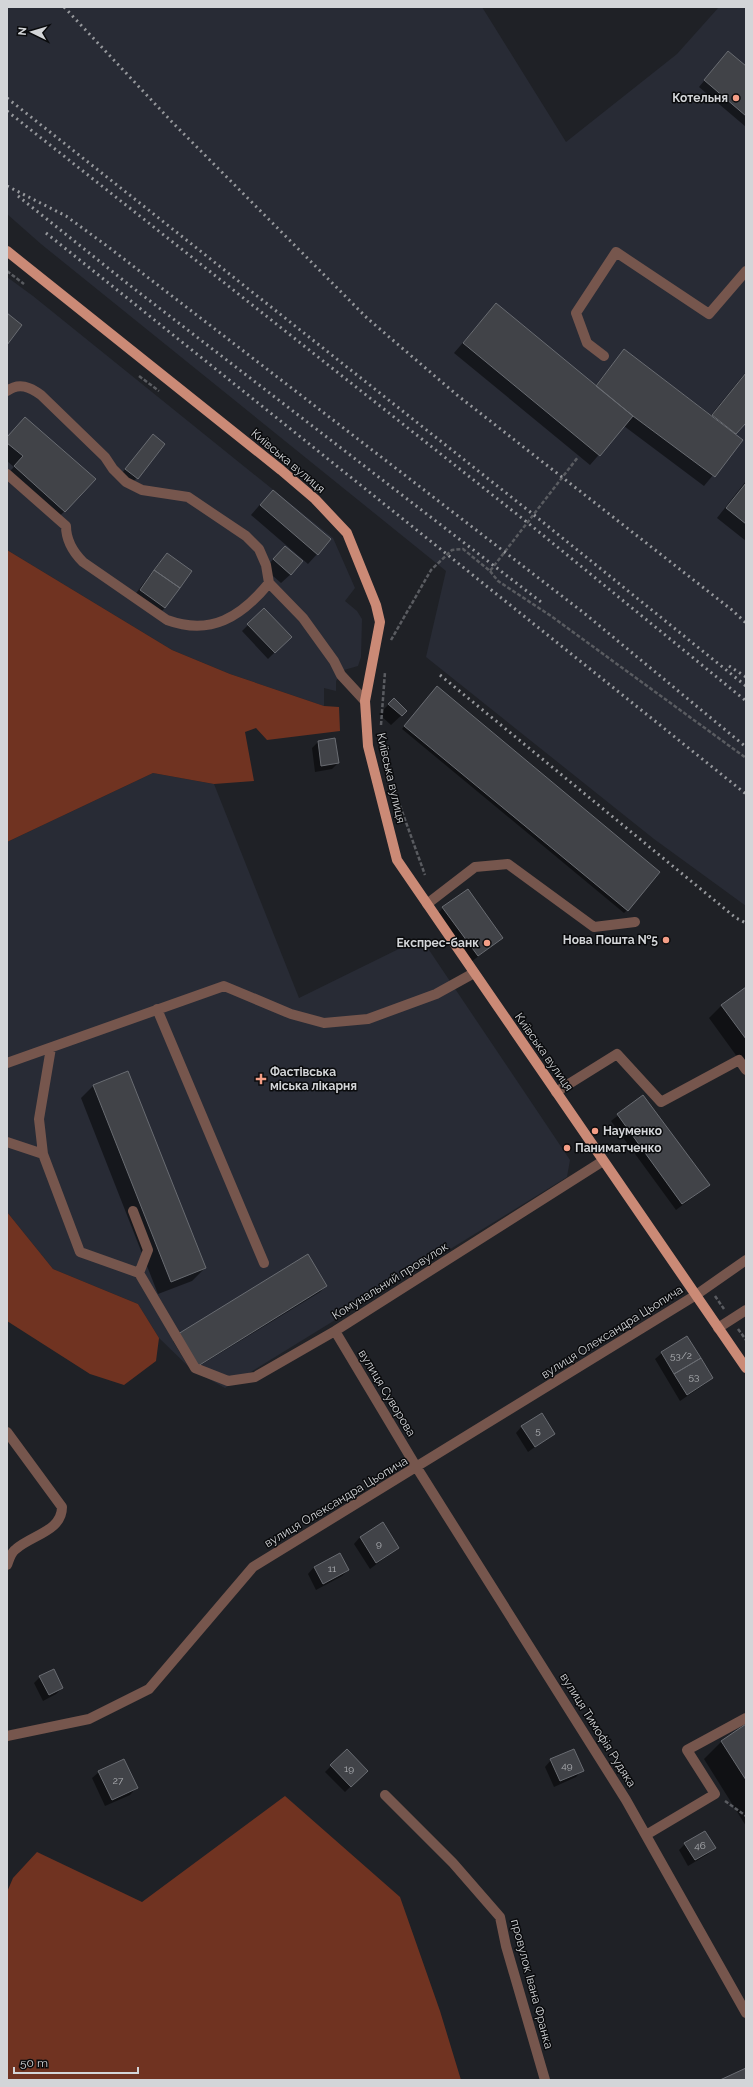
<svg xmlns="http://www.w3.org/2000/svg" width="753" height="2087" font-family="Raleway,sans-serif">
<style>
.built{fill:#282b35}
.green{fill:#703321}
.shadow{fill:#0007}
.building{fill:#414348;stroke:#696c72}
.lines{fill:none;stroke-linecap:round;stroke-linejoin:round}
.path{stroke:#5a5c61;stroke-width:2.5;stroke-dasharray:4 2;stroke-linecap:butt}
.minor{stroke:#76564d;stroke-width:10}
.major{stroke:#cb8a76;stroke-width:10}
.rail{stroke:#96989c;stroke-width:3;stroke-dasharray:2 4;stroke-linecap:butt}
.poi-dot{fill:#f49e86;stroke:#0a0b0d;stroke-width:1.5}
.labels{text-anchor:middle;stroke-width:3;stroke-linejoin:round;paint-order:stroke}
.number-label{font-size:10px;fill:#aeb0b4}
.poi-label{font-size:12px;font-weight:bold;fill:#d3d5d8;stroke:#0a0b0d;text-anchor:end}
.street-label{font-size:12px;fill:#d3d5d8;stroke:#0a0b0d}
</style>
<rect width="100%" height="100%" fill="#1f2126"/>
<!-- built -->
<path class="built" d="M7,7h475l84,135 111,-88 42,-47h27v899l-92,-67 -228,-182 20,-86 -405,-327 -34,-30z
M7,277l26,19 300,242 22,50 -10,13 12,10 5,8 -1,38 -3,9 -14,4 -8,11v10l-12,-3v18l-94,-32 -58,-24 -165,-100z
M153,773l61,11 85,214 122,-60 149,222 -3,17 -342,211 -34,-19 -32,-31 -21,-34 -85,-35 -46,-57v-370z"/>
<!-- green -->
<path class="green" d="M7,550l165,100 58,24 94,32 15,1 1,24 -73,9 -11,-12 -11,4 9,49 -40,3 -61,-11 -146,69z
M7,1212l46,57 85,35 21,34 -3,23 -32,24 -34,-11 -83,-53z
M285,1796l115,101 40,114 21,69h-454v-188l6,-14 24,-26 105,50z"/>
<!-- shadow -->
<path class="shadow" d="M722,59l24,8v60l-47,-40z
M496,304l99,82 29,-36 87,65 35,-43v49l-11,14 7,5 -38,46 -80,-60 -34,39 -136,-112z
M153,436l-16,42 -10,9 -10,-8z
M7,437l88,42 -40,42 -48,-47 7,-7 -7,-6z
M746,481v60l-29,-23z
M264,500l53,54 -9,10 -57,-49z
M167,554l-2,54 -10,9 -24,-17 27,-36z
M275,557l16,17 -10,9 -16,-14z
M264,609l26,28 -22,22 -26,-28z
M434,691l193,219 -3,3 -222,-184z
M394,699l12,12 -15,14 -12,-11z
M318,742l20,21 -6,6 -17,3 -3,-24z
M443,908l59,30 -31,24 -34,-48z
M746,988v81l-37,-51 13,-13z
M93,1086l112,182 -13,13 -34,13 -77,-196z
M643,1096l66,89 -33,25 -65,-89z
M326,1286l-6,6 -129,79 -18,-30 6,-7z
M662,1353l50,25 -7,6 -25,17 -25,-42z
M522,1426l32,7 -26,19 -12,-19z
M360,1537l38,11 -28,21 -16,-25z
M314,1567l34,3 -6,6 -26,14 -8,-16z
M40,1677l22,11 -6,6 -13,7 -9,-18z
M746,1726v100l-42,-67 18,-18z
M347,1750l20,20 -22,22 -20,-20z
M551,1760l31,10 -6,7 -22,10 -9,-20z
M99,1772l37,16 -6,7 -25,11 -13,-28z
M685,1844l29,4 -6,6 -20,12 -9,-16z"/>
<!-- building -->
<path class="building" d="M728,51l18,15v50l-42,-36z
M496,303l137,113 -33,40 -137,-113z
M7,313l15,12 -15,20z
M624,349l119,91 -28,37 -82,-61 -37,-30z
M746,373v50l-10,11 -24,-19z
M25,417l71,62 -31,33 -51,-46 9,-10 -16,-13v-6z
M153,434l12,10 -27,35 -13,-10z
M746,483v41l-20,-16z
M273,490l58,49 -13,16 -58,-50z
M285,546l18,15 -12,14 -18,-16z
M167,553l25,18 -12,17 -26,-18z
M154,570l26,18 -15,20 -25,-18z
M264,608l28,29 -17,16 -28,-29z
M437,686l223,186 -32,39 -224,-185z
M394,698l13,13 -5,5 -14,-12z
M335,738l4,25 -18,3 -3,-25z
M468,889l35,49 -25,18 -36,-49z
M746,987v52l-25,-34z
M128,1071l78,197 -35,14 -78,-197z
M643,1095l67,90 -28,19 -65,-90z
M308,1254l19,32 -129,80 -20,-32z
M687,1336l14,22 -27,16 -13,-22z
M701,1358l12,20 -26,17 -13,-21z
M542,1413l13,21 -20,13 -14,-21z
M383,1522l16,26 -23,15 -16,-26z
M340,1553l9,17 -26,14 -9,-17z
M54,1669l9,19 -14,7 -10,-19z
M746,1724v56l-25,-39z
M347,1749l21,22 -17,16 -21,-22z
M574,1749l10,22 -24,10 -10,-22z
M124,1759l14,29 -26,12 -14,-29z
M705,1831l11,17 -21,12 -11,-17z
M746,2068v12h-26z"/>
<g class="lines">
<!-- path -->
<path class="path" d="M7,271l17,13
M139,376l20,15
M490,571l8,10 53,35 195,142
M391,640l40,-70 21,-20 11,-1 27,22 88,-114
M381,725l4,-53
M394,789l31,86
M715,1296l9,13
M738,1329l8,11
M725,1801l21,15"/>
<!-- minor -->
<path class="minor" d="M604,356l-17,-13 -11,-30 40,-61 93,62 37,-43
M7,391c12,-9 23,-4 34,4l64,62 8,12 13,13 16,8 46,7 58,39 13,13 7,16 3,18 34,35 31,43 7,14 24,26
M7,474l59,52c0,15 7,26 17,36l84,58c44,16 74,-3 102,-37
M427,904l48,-37 33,-3 86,63 41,-5
M157,1009l107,254
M7,1063l217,-77 67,28 33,9 44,-4 68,-25 38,-21
M556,1092l61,-38 44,48 78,-42 7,10
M7,1142l36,12 37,98 59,21 56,95 33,13 27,-4 80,-46 268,-170
M43,1154l-4,-35 12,-71
M133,1211l15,39 -9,23
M718,1328l28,-18
M335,1331l82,137 209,332 120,213
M7,1432l55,75c0,24 -30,28 -46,42 -5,3 -7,11 -9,16
M7,1736l82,-17 60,-30 104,-122 443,-272 50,-35
M385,1795l68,68 47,54 6,29 39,134
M646,1835l69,-41 -28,-44 59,-32"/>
<!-- major -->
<path class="major" d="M7,251l274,219 34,29 32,34 29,72 4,17 -15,79 3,45 29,114 349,508"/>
<!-- rail -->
<path class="rail" d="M64,7l109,116 194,195 90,77 275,215 14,13
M7,98l527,417 212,171
M7,111l521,412 218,178
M7,186l59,30 41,30 477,367 162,134
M18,196l110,88 413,318
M46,233l700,561
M729,666l17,11
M440,675l296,243 10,5"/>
</g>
<!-- markers -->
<g class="poi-dot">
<circle cx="736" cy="98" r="4"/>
<circle cx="666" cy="940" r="4"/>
<circle cx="487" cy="943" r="4"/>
<path d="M259 1073h4v4h4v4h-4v4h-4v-4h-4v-4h4z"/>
<circle cx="595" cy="1131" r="4"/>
<circle cx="567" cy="1148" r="4"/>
</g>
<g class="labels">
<!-- number labels -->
<g class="number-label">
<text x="681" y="1359">53/2</text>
<text x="694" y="1380">53</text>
<text x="538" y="1434">5</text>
<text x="379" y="1547">9</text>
<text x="332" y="1572">11</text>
<text x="567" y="1769">49</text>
<text x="349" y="1772">19</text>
<text x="118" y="1784">27</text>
<text x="700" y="1849">46</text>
</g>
<!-- poi labels -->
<g class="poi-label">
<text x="728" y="102">Котельня</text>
<text x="658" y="944">Нова Пошта №5</text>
<text x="479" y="947">Експрес-банк</text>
<text x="270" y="1076" text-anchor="start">Фастівська<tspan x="270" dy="14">міська лікарня</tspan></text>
<text x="603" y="1135" text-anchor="start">Науменко</text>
<text x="575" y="1152" text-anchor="start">Паниматченко</text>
</g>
<!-- street labels -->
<g class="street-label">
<text transform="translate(288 461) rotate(40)" y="4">Київська вулиця</text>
<text transform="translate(391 778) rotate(77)" y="4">Київська вулиця</text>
<text transform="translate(544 1052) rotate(55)" y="4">Київська вулиця</text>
<text transform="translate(390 1281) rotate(-32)" y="4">Комунальний провулок</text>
<text transform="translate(612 1332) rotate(-32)" y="4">вулиця Олександра Цьопича</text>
<text transform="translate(387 1393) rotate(59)" y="4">вулиця Суворова</text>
<text transform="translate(336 1502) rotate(-31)" y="4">вулиця Олександра Цьопича</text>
<text transform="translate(598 1730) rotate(58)" y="4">вулиця Тимофія Рудяка</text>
<text transform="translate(532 1984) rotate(75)" y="4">провулок Івана Франка</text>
</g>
</g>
<!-- border -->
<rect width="753" height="2087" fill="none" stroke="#d3d5d8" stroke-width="16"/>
<!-- north arrow -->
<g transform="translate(32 32) rotate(275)" stroke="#0a0b0d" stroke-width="3" paint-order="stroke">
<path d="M0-3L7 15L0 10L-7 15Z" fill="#d3d5d8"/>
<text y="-6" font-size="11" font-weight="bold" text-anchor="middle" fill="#d3d5d8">N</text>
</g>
<!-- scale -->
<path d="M14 2067v6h124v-6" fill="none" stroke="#d3d5d8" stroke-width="2"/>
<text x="20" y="2067" font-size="12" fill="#d3d5d8" stroke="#0a0b0d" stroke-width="3" paint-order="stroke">50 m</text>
</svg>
